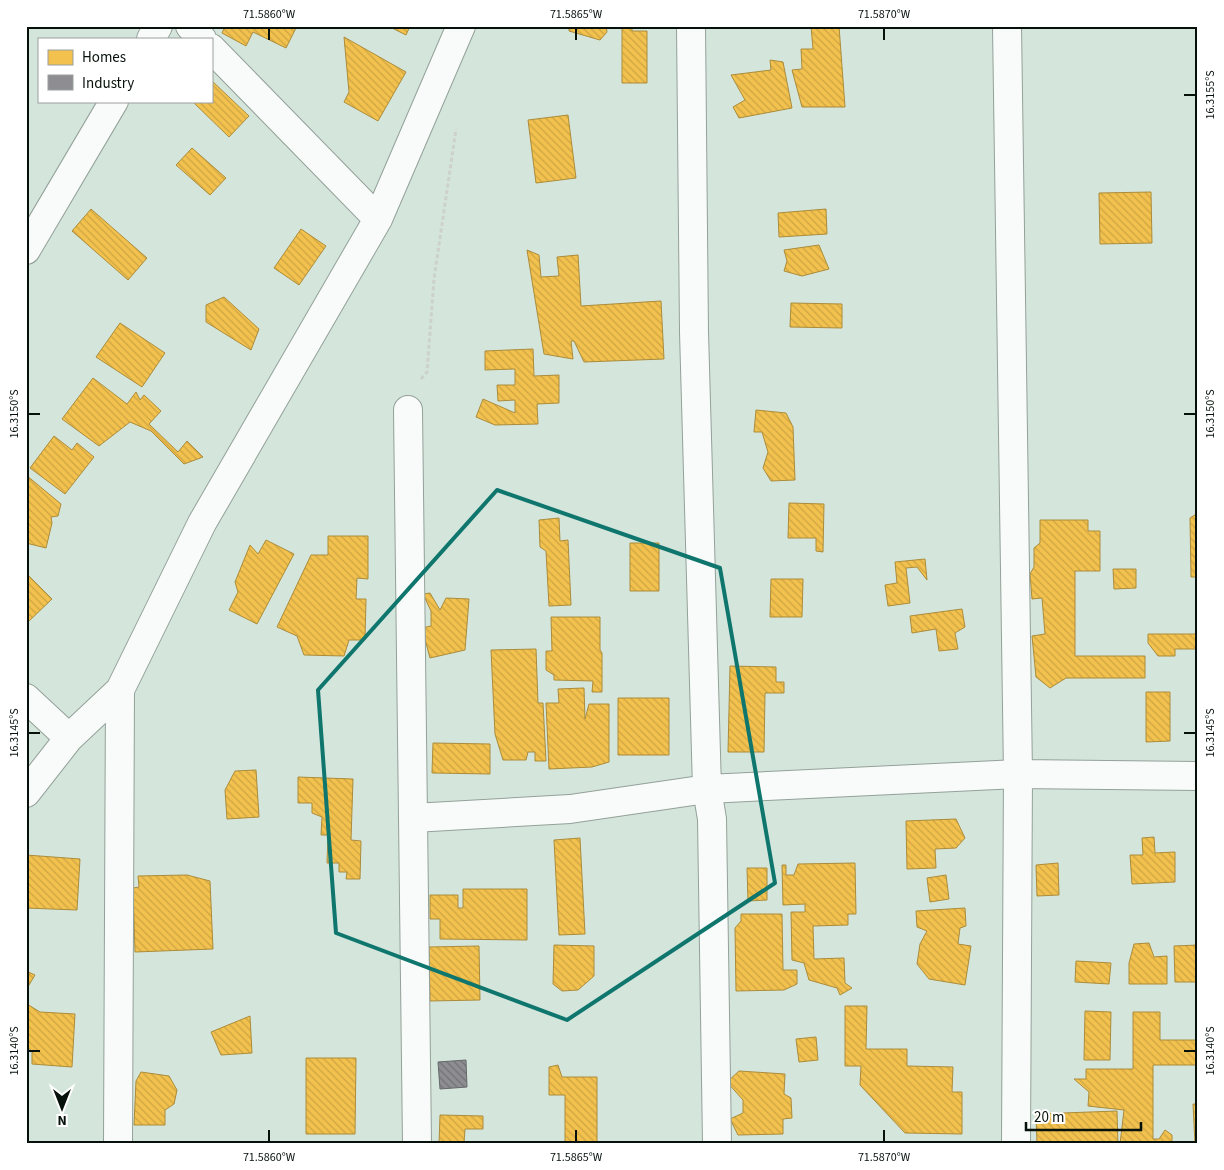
<svg xmlns="http://www.w3.org/2000/svg" width="1224" height="1170" font-family="'Source Sans 3',sans-serif">
<style>
.homes{fill:url(#homes-back-hatch);stroke:#ab8c3a}
.industry{fill:url(#industry-back-hatch);stroke:#64686a}
.lines{fill:none;stroke-linecap:round;stroke-linejoin:round}
.street-casing{stroke:#93a199;stroke-width:30}
.path{stroke:#ccd1ce;stroke-width:3;stroke-dasharray:4 2.5;stroke-linecap:butt}
.street{stroke:#f9fbfa;stroke-width:28}
.marked{fill:none;stroke:#0f766e;stroke-width:4;stroke-linejoin:round}
.ticks{fill:none;stroke:#06110b;stroke-width:2}
.neatline{fill:none;stroke:#06110b;stroke-width:2}
.ticks-label{font-size:12px;text-anchor:middle;fill:#06110b}
</style>
<defs>
<pattern id="homes-back-hatch" width="6" height="6" patternUnits="userSpaceOnUse" patternTransform="scale(1.25)"><rect width="6" height="6" fill="#f2c14e"/><path d="M-1 5l2 2M0 0l6 6M5-1l2 2" fill="none" stroke="#cea543"/></pattern>
<pattern id="industry-back-hatch" width="6" height="6" patternUnits="userSpaceOnUse" patternTransform="scale(1.25)"><rect width="6" height="6" fill="#8d8d92"/><path d="M-1 5l2 2M0 0l6 6M5-1l2 2" fill="none" stroke="#717275"/></pattern>
</defs>
<rect width="100%" height="100%" fill="#d4e5dc"/>
<!-- homes -->
<path class="homes" d="M225,26h72l-11,22 -33,-16 -7,14 -24,-13z
M388,26h22l-4,9z
M569,26h37l1,6 -7,8 -31,-9z
M622,26h10v5h15v52h-25z
M811,26h28l6,81h-43l-10,-37 10,-1 -1,-20h12z
M344,37l62,35 -28,49 -34,-19 5,-10z
M770,60l13,2 9,46 -53,10 -6,-11 12,-7 -14,-25 40,-5z
M211,80l38,36 -20,21 -37,-36h19z
M568,115l8,63 -40,5 -8,-63z
M192,148l34,30 -16,17 -34,-30z
M1151,192l1,51 -52,1 -1,-51z
M91,209l56,49 -19,22 -56,-49z
M826,209l1,25 -48,3 -1,-24z
M301,229l25,17 -27,39 -25,-17z
M819,245l10,24 -27,7 -18,-5 3,-10 -3,-11z
M527,250l12,5 2,22 18,-1 -2,-19 21,-2 3,51 80,-5 3,58 -80,3 -10,-21h-3l2,18 -29,-5z
M224,297l35,32 -8,21 -45,-28v-17z
M791,303l51,1v24l-52,-1z
M120,323l45,30 -23,34 -46,-30z
M533,349l1,27 25,-1v28l-22,1 1,20 -43,1 -19,-8 7,-18 32,14v-13l-17,1 -1,-16h18v-16l-30,1v-19z
M93,378l34,26 9,-12 4,8 4,-5 17,16 -12,13 29,28 9,-11 16,16 -19,7 -33,-33 -21,-9 -31,24 -37,-27z
M756,410l30,3 7,14 2,53 -24,1 -8,-13 5,-16 -6,-20h-8z
M54,436l18,14 5,-7 17,14 -29,37 -35,-26z
M26,475l35,29 -3,12 -7,1 1,6 -6,25 -20,-5z
M789,503l35,1 -1,48 -7,-1v-13h-28z
M1198,513v64h-7l-1,-59z
M559,518l1,23 8,-1 3,65 -22,1 -3,-55 -6,-4 -1,-27z
M1040,520h48v11h12v40h-25v85h70v22h-79l-16,10 -14,-11 -4,-41 13,-2 -3,-36 -10,1 -2,-25 4,-7v-19l6,-5z
M328,536h40v43l-11,-1 -1,21h10l-1,41h-16l-5,16 -40,-1 -7,-19 -20,-9 34,-72h17z
M266,540l28,14 -37,70 -28,-14 9,-18 -3,-10 15,-37 8,9z
M630,543h29v48h-29z
M925,559l2,21 -10,-13 -11,1 4,35 -22,3 -3,-21 12,-2 -2,-21z
M1113,569h23v19l-22,1z
M26,573l26,26 -24,23 -2,-2z
M771,579h32l-1,38h-32z
M430,593l10,17 6,-12 23,1 -4,51 -35,8 -8,-30 9,-2v-15l-8,-17z
M962,609l3,18 -10,6 3,16 -19,2 -3,-22 -24,4 -2,-17z
M551,617h49v33l2,3v39h-10l1,-11 -39,-1v-5l-8,-5v-19h6z
M1148,634h50v15h-23v7h-17l-10,-13z
M536,649l2,54h5l3,58h-11v-9h-7l-2,8h-23l-8,-26 -4,-84z
M730,666l46,1v15h8v11h-19l-1,59h-36z
M584,688l1,31 4,-15h20v58l-17,5 -43,2 -3,-66h13l-1,-14z
M1146,692h24v49l-24,1z
M618,698h51v57h-51z
M433,743l57,1v30l-58,-1z
M256,770l3,47 -32,2 -2,-29 10,-19z
M298,777l55,2 -2,61 10,1 -1,38h-14l1,-7h-8v-9h-12l1,-28h-7l1,-18 -10,-4v-10h-14z
M956,819l9,19 -9,10 -21,1 1,19 -29,1 -1,-48z
M1154,837l1,16 20,-1v30l-43,2 -2,-29h13l-1,-17z
M580,838l5,96 -26,1 -5,-95z
M26,855l54,4 -3,51 -51,-2z
M855,863l1,51h-8v11l-35,1 1,33 30,-1 1,25 7,5 -12,7 -3,-7 -28,-8 -5,-17 -12,-3 -1,-48h14v-8l-22,1 -1,-40h4v10h8l4,-11z
M1058,863l1,32 -22,1 -1,-31z
M747,868h20v32l-19,1z
M187,875l23,6 3,68 -78,3 -2,-64 6,-1 -1,-11z
M946,875l3,24 -19,3 -3,-24z
M463,889h64v51l-87,-1v-20h-10v-24h28v13h5z
M965,908l1,18 -6,2 -2,16 13,2 -6,39 -36,-6 -12,-15 3,-20 7,-13 -10,-4 -1,-16z
M741,914h41l1,56h14v14l-13,6 -48,1 -1,-63 6,-7z
M1149,943l5,14 13,-1v28h-38v-21l5,-19z
M554,945l40,1v30l-16,14 -16,1 -9,-7z
M1198,945v37h-23l-1,-36z
M479,946l1,54 -50,1 -1,-54z
M1076,961l35,2 -2,21 -34,-2z
M26,971l9,4 -9,15z
M27,1004l13,8 35,2 -3,53 -40,-3v-13l-6,-5z
M845,1006h22l-1,43h41v17l46,1 -1,25h10v42l-57,-1 -45,-48 1,-19h-16z
M1085,1011l26,1 -1,48h-26z
M1133,1012h27v28h38v25h-45v74h6l6,-9 7,5v9h-52l4,-34 -36,-4 1,-14 -15,-13h12v-10h47z
M250,1016l2,37 -31,2 -10,-23z
M816,1037l2,23 -19,2 -3,-23z
M306,1058h50l-1,76h-49z
M558,1065l4,12h35v67h-32v-49h-16v-28z
M739,1071l46,3 -1,20 7,4 1,20 -9,1v15l-45,1 -8,-16 13,-6v-13l-16,-18z
M141,1072l28,4 8,14 -3,14 -9,6v15h-31l2,-44z
M1193,1104h5v40h-3z
M1117,1111l1,33h-81l-1,-30z
M440,1115l43,1v13h-18l-1,14 19,1h-44z"/>
<!-- industry -->
<path class="industry" d="M466,1060l1,27 -27,2 -2,-27z"/>
<g class="lines">
<defs>
<path id="street" d="M190,26l12,13
M691,26l3,306 13,457 5,30 5,325
M1007,26l11,748 -2,370
M151,39l7,-13
M211,48l167,171
M26,250l88,-149
M408,410l9,734
M26,698l43,40
M26,793l43,-55 51,-48 82,-167 176,-304 83,-193
M413,818l157,-9 137,-20 311,-15 180,2
M118,1144l2,-454"/>
</defs>
<!-- street casing -->
<use href="#street" class="street-casing"/>
<!-- path -->
<path class="path" d="M421,379l6,-7 7,-93 22,-150"/>
<!-- street -->
<use href="#street" class="street"/>
</g>
<!-- marked area -->
<path class="marked" d="M497,490l223,78 55,315 -208,137 -231,-87 -18,-243z"/>
<!-- ticks -->
<path class="ticks" d="M269,28v12M576,28v12M884,28v12M1184,95h12M28,414h12M1184,414h12M28,733h12M1184,733h12M28,1051h12M1184,1051h12M269,1130v12M576,1130v12M884,1130v12"/>
<!-- border -->
<rect width="1224" height="1170" fill="none" stroke="#ffffff" stroke-width="55"/>
<!-- legend -->
<rect x="38" y="38" width="175" height="65" fill="#ffffff" stroke="#9ba09d"/>
<rect x="48" y="50" width="25" height="15" fill="#f2c14e" stroke="#9ba09d"/>
<text x="82" y="62" font-size="15" fill="#06110b">Homes</text>
<rect x="48" y="75" width="25" height="15" fill="#8d8d92" stroke="#9ba09d"/>
<text x="82" y="88" font-size="15" fill="#06110b">Industry</text>
<!-- north arrow -->
<g transform="translate(62 1108) rotate(180)" stroke="#ffffff" stroke-width="4" paint-order="stroke">
<path d="M0-4L9 19L0 12L-9 19Z" fill="#06110b"/>
<text y="-8" font-size="14" font-weight="bold" text-anchor="middle" fill="#06110b">N</text>
</g>
<!-- scale -->
<path d="M1026 1122v8h115v-8" fill="none" stroke="#06110b" stroke-width="2.5"/>
<text x="1034" y="1122" font-size="15" fill="#06110b" stroke="#ffffff" stroke-width="4" paint-order="stroke">20 m</text>
<rect x="28" y="28" width="1168" height="1114" class="neatline"/>
<g class="ticks-label">
<text x="269" y="18">71.5860°W</text>
<text x="576" y="18">71.5865°W</text>
<text x="884" y="18">71.5870°W</text>
<text transform="translate(1210 95) rotate(-90)" y="4">16.3155°S</text>
<text transform="translate(1210 414) rotate(-90)" y="4">16.3150°S</text>
<text transform="translate(14 414) rotate(-90)" y="4">16.3150°S</text>
<text transform="translate(1210 733) rotate(-90)" y="4">16.3145°S</text>
<text transform="translate(14 733) rotate(-90)" y="4">16.3145°S</text>
<text transform="translate(1210 1051) rotate(-90)" y="4">16.3140°S</text>
<text transform="translate(14 1051) rotate(-90)" y="4">16.3140°S</text>
<text x="269" y="1161">71.5860°W</text>
<text x="576" y="1161">71.5865°W</text>
<text x="884" y="1161">71.5870°W</text>
</g>
</svg>
